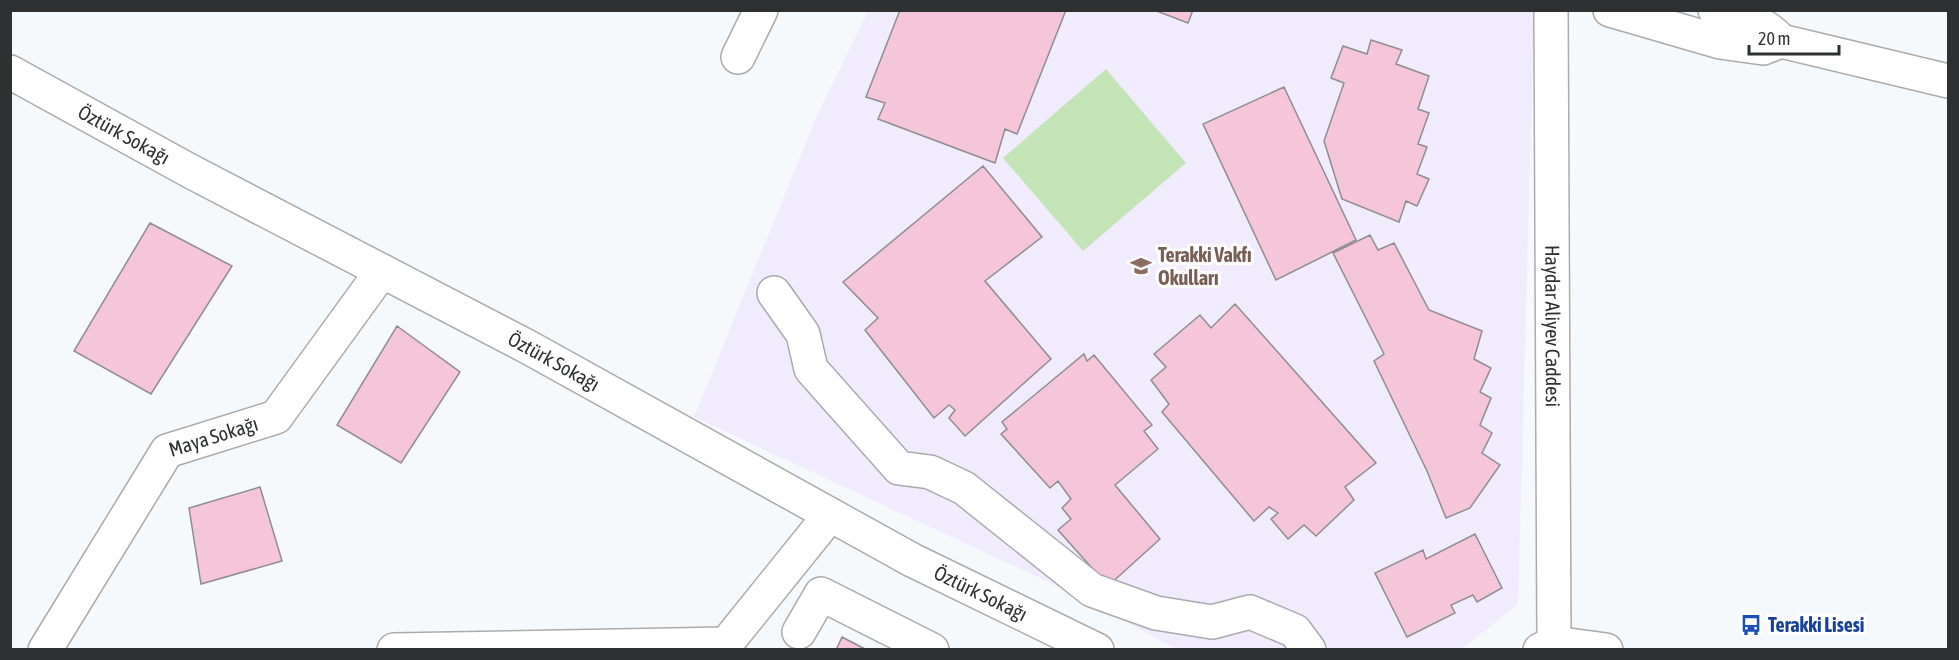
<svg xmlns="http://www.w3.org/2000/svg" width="1959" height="660" font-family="'Asap Condensed',sans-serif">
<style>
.education{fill:#f0ebfd}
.green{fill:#c2e4b7}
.building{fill:#f5c5da;stroke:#908d8e;stroke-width:1.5}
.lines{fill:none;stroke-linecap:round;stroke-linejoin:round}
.minor-casing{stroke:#a9abad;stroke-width:36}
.minor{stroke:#fff;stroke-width:33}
.labels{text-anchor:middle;stroke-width:6;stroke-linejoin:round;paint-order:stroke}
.street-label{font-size:20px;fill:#2f3031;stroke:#fff}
.education-label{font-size:20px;font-weight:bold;fill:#785e54;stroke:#fff;text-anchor:start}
.transit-label{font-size:20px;font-weight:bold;fill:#164399;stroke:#fff;text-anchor:start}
</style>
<rect width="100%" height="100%" fill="#f6f9fb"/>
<!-- education -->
<path class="education" d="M868,11h666l-16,593 -56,45h-286l-93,-51 -389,-181 123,-301z"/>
<!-- green -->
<path class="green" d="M1106,69l80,94 -103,88 -80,-93z"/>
<!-- building -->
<path class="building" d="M900,10h166l-49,124 -12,-5 -10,34 -117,-44 7,-16 -19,-6z
M1154,10h39l-5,13z
M1371,40l31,10 -6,14 33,12 -11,33 11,4 -11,31 9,3 -10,27 12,5 -12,27 -11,-5 -7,21 -57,-23 -18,-58 20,-58 -13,-5 12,-32 24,8z
M1284,87l72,153 -80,40 -73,-156z
M983,166l59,71 -57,44 66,78 -86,77 -16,-18 6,-8 -6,-5 -15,13 -69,-88 13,-12 -35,-36z
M150,223l82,43 -81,128 -77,-43z
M1370,235l8,15 16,-7 35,67 53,21 -8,28 17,9 -11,24 11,6 -11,27 12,8 -10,20 18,12 -30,43 -24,10 -19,-47 -53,-110 10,-7 -51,-101z
M1235,304l141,159 -31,24 9,13 -38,36 -12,-11 -16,14 -17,-20 7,-6 -9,-6 -15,14 -92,-109 7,-8 -18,-24 15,-13 -12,-13 46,-39 11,13z
M397,326l63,46 -59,91 -64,-38z
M1084,354l3,7 7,-6 58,70 -8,6 14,18 -43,36 45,54 -52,47 -50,-56 13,-11 -9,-11 9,-9 -13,-18 -8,7 -49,-54 6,-5 -5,-7z
M260,487l22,74 -81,23 -12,-76z
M1475,534l27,54 -25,14 -4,-7 -22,10 4,8 -48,24 -32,-64 48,-23 3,9z
M842,637l25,13h-31z"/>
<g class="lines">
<defs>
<g id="minor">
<path id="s1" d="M1551,10l3,633 -2,7"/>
<path d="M1610,10l110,32 43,6 18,-7 167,40"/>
<path d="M1715,10c26,7 48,10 66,31"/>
<path d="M738,57l23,-47"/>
<path id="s2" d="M10,72l180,99 338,176 384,213 185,90"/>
<path d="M774,293l29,41 8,35 88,99 31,4 34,16 128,102 64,23 56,9 38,-10 45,19 14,19"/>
<path d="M799,632l22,-38 111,56"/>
<path id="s3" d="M45,650l122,-199 109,-34 106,-146"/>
<path d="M394,650l332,-6 104,-129"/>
<path d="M1540,650l14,-7 52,7"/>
</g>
</defs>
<!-- minor casing -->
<use href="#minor" class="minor-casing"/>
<!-- minor -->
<use href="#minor" class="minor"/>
</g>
<!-- icons -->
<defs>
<symbol id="school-bare" viewBox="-9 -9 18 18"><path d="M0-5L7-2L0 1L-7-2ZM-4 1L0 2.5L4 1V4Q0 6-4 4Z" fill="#8d6e63" stroke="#fff" stroke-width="2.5" paint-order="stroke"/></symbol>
<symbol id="bus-bare" viewBox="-9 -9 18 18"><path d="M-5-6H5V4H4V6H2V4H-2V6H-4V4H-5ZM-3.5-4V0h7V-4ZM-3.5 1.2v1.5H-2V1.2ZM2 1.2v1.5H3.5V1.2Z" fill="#1a4fb4" stroke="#fff" stroke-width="2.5" paint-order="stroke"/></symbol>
</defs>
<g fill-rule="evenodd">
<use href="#school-bare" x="1126" y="251" width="30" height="30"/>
<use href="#bus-bare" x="1736" y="610" width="30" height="30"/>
</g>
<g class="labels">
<!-- street labels -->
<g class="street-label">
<text dy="7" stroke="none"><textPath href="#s2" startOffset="130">Öztürk Sokağı</textPath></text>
<text dy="7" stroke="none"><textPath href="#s1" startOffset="316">Haydar Aliyev Caddesi</textPath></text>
<text dy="7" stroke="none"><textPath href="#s2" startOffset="616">Öztürk Sokağı</textPath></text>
<text dy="7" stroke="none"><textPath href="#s3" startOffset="282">Maya Sokağı</textPath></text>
<text dy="7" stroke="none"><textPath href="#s2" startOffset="1102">Öztürk Sokağı</textPath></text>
</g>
<!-- education labels -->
<g class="education-label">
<text x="1158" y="262">Terakki Vakfı<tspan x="1158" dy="23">Okulları</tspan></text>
</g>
<!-- transit labels -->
<g class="transit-label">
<text x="1768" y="632">Terakki Lisesi</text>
</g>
</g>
<!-- border -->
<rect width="1959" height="660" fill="none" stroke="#2f3031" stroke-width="24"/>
<!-- scale -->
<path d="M1749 45v9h90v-9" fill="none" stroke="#2f3031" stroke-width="3"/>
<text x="1758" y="45" font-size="18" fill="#2f3031" stroke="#ffffff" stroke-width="4.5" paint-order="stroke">20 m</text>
</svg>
